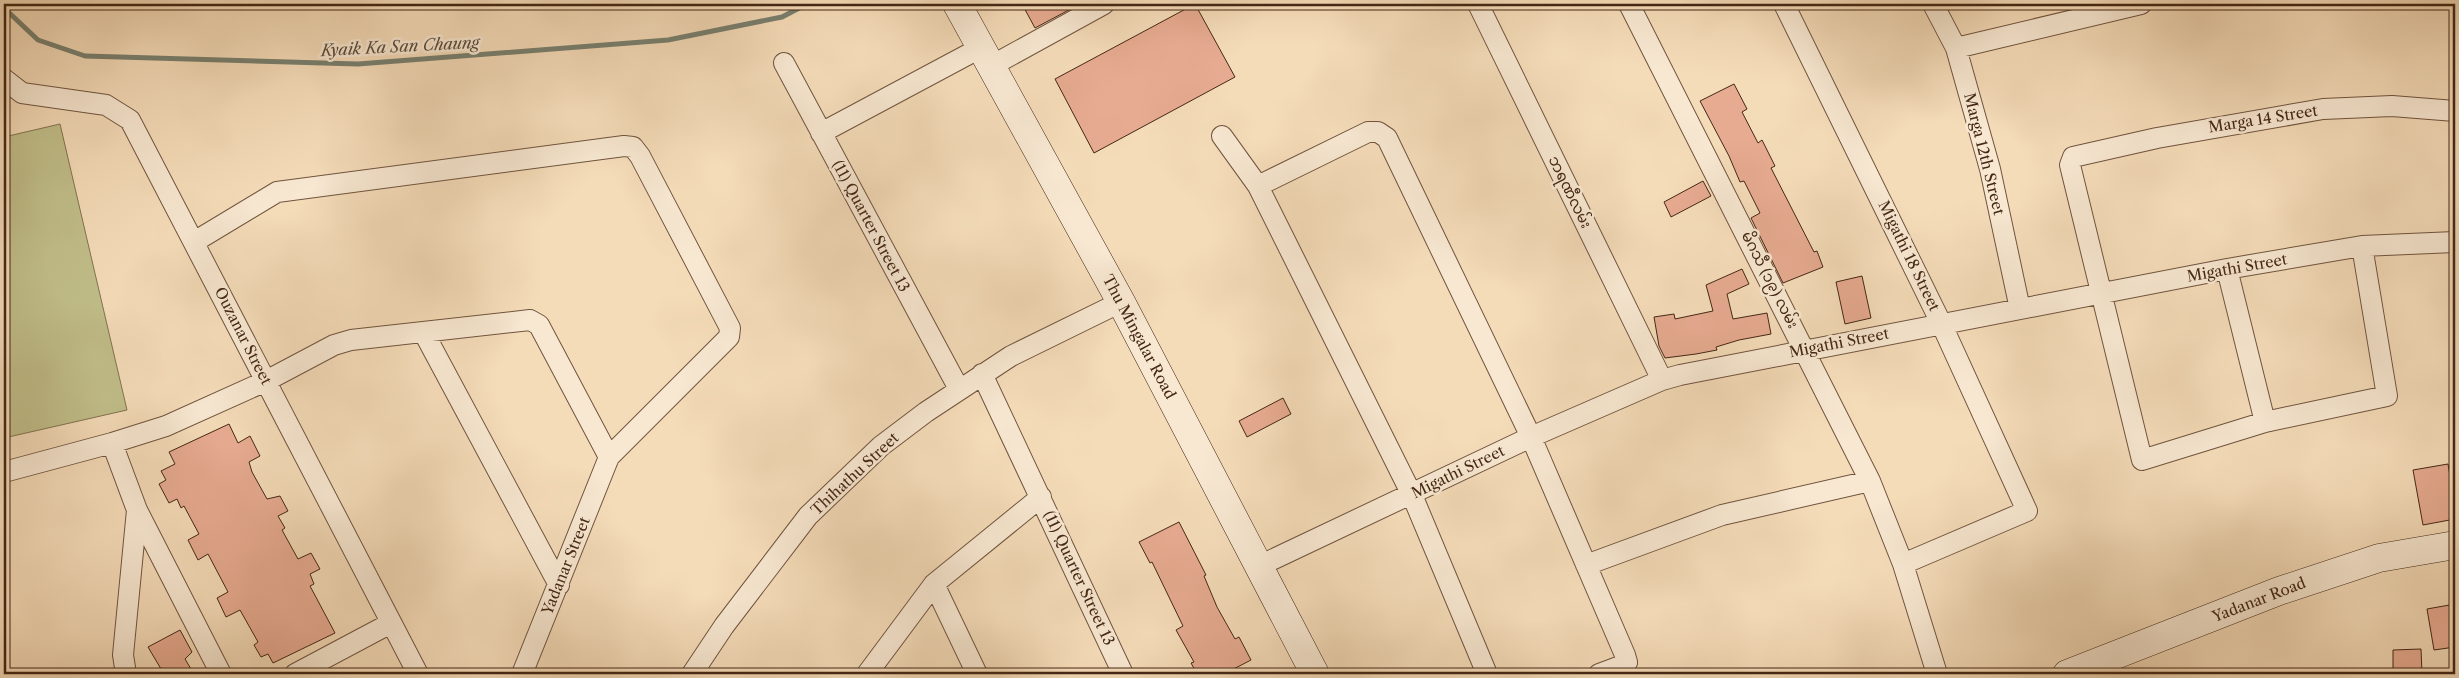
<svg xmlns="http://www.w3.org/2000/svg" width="2459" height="678" font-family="'Libre Caslon Text','Noto Sans Myanmar',serif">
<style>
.green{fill:#c1bf8b;stroke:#827350}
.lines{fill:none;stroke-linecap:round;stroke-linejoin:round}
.stream{stroke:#798070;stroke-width:5}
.building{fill:#e7ab91;stroke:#442715}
.street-casing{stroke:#70543e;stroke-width:22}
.secondary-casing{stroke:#442715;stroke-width:29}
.street{stroke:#f8e8d2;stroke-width:20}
.secondary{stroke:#f8e8d2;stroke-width:28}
.labels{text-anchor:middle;stroke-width:5;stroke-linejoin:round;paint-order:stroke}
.street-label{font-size:15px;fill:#442715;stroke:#f8e8d2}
.water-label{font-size:16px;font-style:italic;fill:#5a4c3b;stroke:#f8e8d2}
</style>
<rect width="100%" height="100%" fill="#f5dcb9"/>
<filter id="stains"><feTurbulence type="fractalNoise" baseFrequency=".004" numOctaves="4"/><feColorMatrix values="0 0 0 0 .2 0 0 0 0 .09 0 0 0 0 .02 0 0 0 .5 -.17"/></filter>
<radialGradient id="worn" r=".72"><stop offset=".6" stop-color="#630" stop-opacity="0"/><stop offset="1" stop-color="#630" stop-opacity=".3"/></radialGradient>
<!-- green -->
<path class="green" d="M60,124l67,286 -123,28v-301z"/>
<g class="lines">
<!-- stream -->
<path class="stream" d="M4,8l34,32 47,16 273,8 310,-24 114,-23 25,-13"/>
</g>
<!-- building -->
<path class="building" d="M1022,4h58l-45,24z
M1195,4l40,73 -141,76 -39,-74z
M1734,84l13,25 -5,3 16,31 4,-3 13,26 -4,2 43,84 3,-1 6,16 -40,16 -32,-65 9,-5 -16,-32 -4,1 -11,-26 -29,-55z
M1703,181l8,15 -40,21 -7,-15z
M1742,269l7,15 -22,10 6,25 34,-6 4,21 -32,6 -23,7 1,3 -21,4 -31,4 -6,-12 -5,-29 20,-3 1,5 38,-8 -7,-26z
M1862,276l9,42 -26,6 -9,-42z
M1283,398l8,16 -44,23 -8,-16z
M229,424l9,19 12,-7 10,20 -11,6 3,10 15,27 13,-3 8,15 -10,5 7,12 -3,2 16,29 13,-6 9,16 -10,5 4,10 -4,2 25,47 -62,30 -5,-9 -7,3 -7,-12 4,-3 -18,-32 -14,7 -9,-19 11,-6 -20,-38 -10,6 -10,-20 11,-6 -15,-28 -3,2 -4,-9 -8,4 -10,-19 7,-4 -5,-9 14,-7 -6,-12z
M2448,464l7,42v13l-32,6 -10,-55z
M1179,522l27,53 -2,1 13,31 18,32 4,-2 12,23 -27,14h-27l-6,-11 3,-1 -18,-32 7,-4 -31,-64 -2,1 -11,-21z
M2455,604v43l-21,3 -7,-41z
M180,630l12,22 -7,7 9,15h-30l-16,-27z
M2421,649l1,25h-29v-24z"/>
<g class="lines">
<defs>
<path id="street" d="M1478,4l184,376
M1629,4l241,477 33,83 34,110
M1784,4l157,319 86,188 -124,53
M1933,4l23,44 34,121 30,140
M1956,48l185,-44
M784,63l175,326
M993,65l111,-61
M4,79l18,14 84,12 24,15 288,554
M821,133l161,-86
M1222,136l36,50 154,309 75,179
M1258,186l110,-54h10l9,6 144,299 94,218 2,7 -4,3 -24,9
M194,242l83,-50 347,-46 9,1 7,9 90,172 -1,9 -120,120 -87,217
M2362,246l25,150 -122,26 -123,38 -72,-295 3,-8 84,-19 166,-29 69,-3 63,5
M2227,269l38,153
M424,333l135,252
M982,374l141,300
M112,443l25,67 84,164
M4,472l108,-29 54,-17 100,-45 68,-36 17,-5 179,-20 9,5 70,132
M1586,565l136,-50 148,-34
M1259,566l272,-129 131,-57 18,-5 547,-106 135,-23 93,-4
M934,584l43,90
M126,674l-3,-19 14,-145
M295,674l96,-51
M692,674l32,-48 84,-110 73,-70 45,-34 85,-56 110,-54
M867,674l67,-90 107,-87"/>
<path id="secondary" d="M957,4l164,298 194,372
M2067,674l212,-83 100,-33 76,-13"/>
</defs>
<!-- street casing -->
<use href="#street" class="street-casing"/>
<!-- secondary casing -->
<use href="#secondary" class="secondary-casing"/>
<!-- street -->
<use href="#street" class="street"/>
<!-- secondary -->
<use href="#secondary" class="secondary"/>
</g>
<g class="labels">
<!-- street labels -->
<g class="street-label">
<text transform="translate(2263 119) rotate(-9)" y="5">Marga 14 Street</text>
<text transform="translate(1984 154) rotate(76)" y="5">Marga 12th Street</text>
<text transform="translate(1570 192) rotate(64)" y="5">ဘရဏီလမ်း</text>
<text transform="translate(871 226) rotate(62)" y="5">(11) Quarter Street 13</text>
<text transform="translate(1909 256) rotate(64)" y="5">Migathi 18 Street</text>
<text transform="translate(2237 268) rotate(-10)" y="5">Migathi Street</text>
<text transform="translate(1770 280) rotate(63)" y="5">မိဂသီ (၁၉) လမ်း</text>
<text transform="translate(243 336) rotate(63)" y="5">Ouzanar Street</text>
<text transform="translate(1139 337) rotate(62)" y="5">Thu Mingalar Road</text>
<text transform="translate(1839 343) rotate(-11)" y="5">Migathi Street</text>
<text transform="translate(1458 472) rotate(-26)" y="5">Migathi Street</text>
<text transform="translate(855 474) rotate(-43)" y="5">Thihathu Street</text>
<text transform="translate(566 566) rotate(-68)" y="5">Yadanar Street</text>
<text transform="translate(1079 578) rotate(65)" y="5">(11) Quarter Street 13</text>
<text transform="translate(2259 600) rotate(-21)" y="5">Yadanar Road</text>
</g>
<!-- water labels -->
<g class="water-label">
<text transform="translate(400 46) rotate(-3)" y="6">Kyaik Ka San Chaung</text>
</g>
</g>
<!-- margin -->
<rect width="2459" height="678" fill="none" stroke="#f5dcb9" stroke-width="20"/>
<rect x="5" y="5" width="2449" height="668" fill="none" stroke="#442715" stroke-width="2.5"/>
<rect x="10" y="10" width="2439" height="658" fill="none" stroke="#442715"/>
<rect width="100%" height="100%" filter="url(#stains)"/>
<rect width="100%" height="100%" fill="url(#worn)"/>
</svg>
